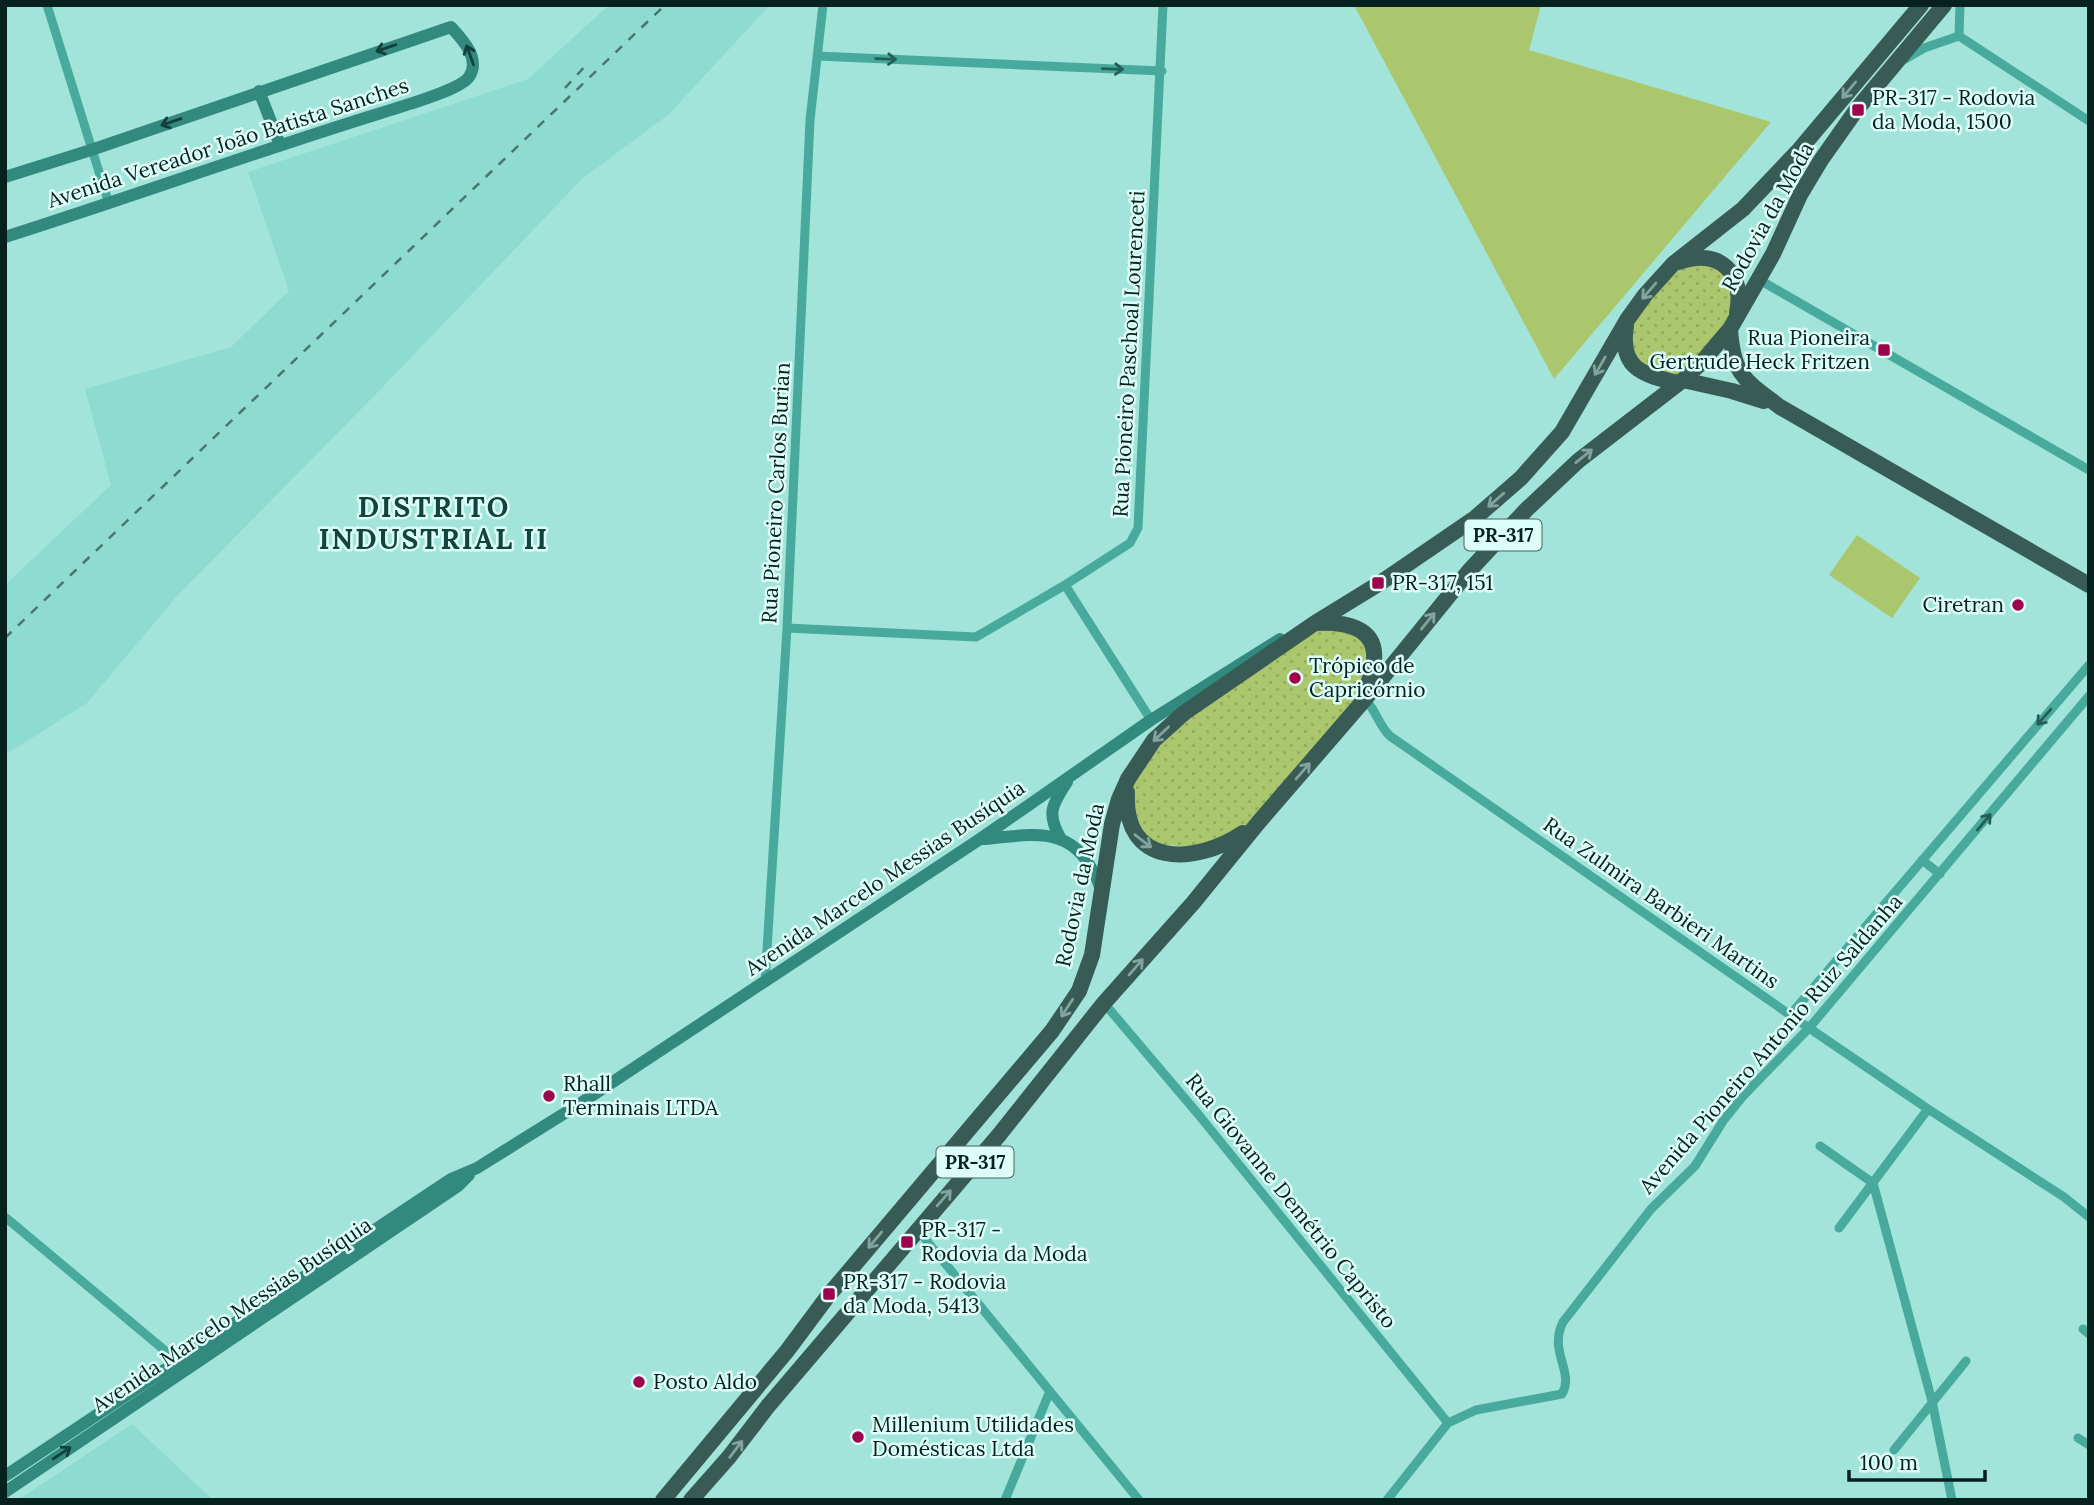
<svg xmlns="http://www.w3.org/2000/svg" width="2094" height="1505" font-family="Lora,serif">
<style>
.built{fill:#8edbcf}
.grass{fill:#abc76e}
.park{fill:url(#park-dots)}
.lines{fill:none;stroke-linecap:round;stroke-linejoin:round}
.street{stroke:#48aa9d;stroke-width:9}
.secondary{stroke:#328a7f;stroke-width:12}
.highway{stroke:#385b55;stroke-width:16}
.rail{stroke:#4a766f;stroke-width:2.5;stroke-dasharray:9 9;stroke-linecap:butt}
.oneway{stroke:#13403b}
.oneway2{stroke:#245f57}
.oneway3{stroke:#82a49e}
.poi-dot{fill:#9e044b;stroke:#ddfdf8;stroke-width:2.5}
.labels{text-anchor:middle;stroke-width:5;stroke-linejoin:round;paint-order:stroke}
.shield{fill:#ddfdf8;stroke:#46635f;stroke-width:2}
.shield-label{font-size:19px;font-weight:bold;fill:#06211e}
.poi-label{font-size:21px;fill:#06211e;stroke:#ddfdf8;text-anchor:start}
.street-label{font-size:21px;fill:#06211e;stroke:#ddfdf8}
.district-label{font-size:28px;font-weight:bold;letter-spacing:2px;fill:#10443d;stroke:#ddfdf8}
</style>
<defs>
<pattern id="park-dots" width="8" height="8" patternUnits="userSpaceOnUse" patternTransform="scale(1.75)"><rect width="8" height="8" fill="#abc76e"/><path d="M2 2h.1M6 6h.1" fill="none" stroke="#92ab5f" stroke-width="1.8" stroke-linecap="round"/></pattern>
</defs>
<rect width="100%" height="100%" fill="#a2e4d9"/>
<!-- built -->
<path class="built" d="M609,5h161l-102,110 -86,64 -204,213 -201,204 -90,107 -82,52v-170l106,-100 -26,-96 146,-42 58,-56 -41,-119 280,-93z
M132,1424l81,76h-195z"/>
<!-- grass -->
<path class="grass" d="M1354,5h187l-12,45 242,72 -217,257z
M1857,535l63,43 -28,40 -63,-43z"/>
<!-- park -->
<path class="park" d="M1693,258l38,13 5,48 -53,61 -50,-15 -6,-45 18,-25z
M1315,623l56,18 -6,58 -107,124 -40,25 -74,-4 -18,-38 14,-46 14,-20z"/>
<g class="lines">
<!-- street -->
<path class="street" d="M47,5l62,199
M1959,36l1,-31
M817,56l345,15
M1905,59l19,-11 35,-12 130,85
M1758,279l331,191
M1065,585l86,135
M787,628l189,9 89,-52 65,-42 8,-15 25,-523
M1365,699c11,11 14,27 25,37l419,292 119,81 136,88 25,20
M1922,860l18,14
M765,982l22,-354 23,-508 13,-115
M1104,1003l94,111 250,309
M1791,1014l298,-349
M1820,1146l53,37 59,218 20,99
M5,1217l176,147
M1839,1228l89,-119
M917,1229l222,271
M2083,1329l6,5
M2078,1438l11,7
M1894,1450l72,-89
M1005,1500l45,-109
M1387,1500l61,-77 28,-13 86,-16c13,-22 -14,-42 1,-72l88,-113 44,-43 28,-45 21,-26 65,-67 280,-332"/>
<!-- secondary -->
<path class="secondary" d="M259,91l21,54
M5,177l86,-27 360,-123c12,13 30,32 18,50 -10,14 -70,30 -88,36 -126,39 -250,84 -376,124
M984,839c58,-6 93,-14 117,50
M1061,839c-15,-25 -9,-34 6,-57
M5,1476l446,-297 26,-11 104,-65 399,-264 171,-119 129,-81
M5,1492l453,-306 11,-11"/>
<!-- highway -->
<path class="highway" d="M1679,262c40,-14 66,10 58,51
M1626,326c-7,42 16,49 52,57
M1730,329c3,47 15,51 50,78l309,178
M1683,380l49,11 32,10
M1317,623c26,-1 60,3 57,37 -1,11 -6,22 -8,33
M1127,792c-4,75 67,74 116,41
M663,1500l124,-149 41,-55 224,-265 27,-40 13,-36 20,-131 7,-25 9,-20 26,-39 30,-27 131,-90 65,-40 95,-65 46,-40 41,-46 65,-112 18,-25 28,-31 70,-55 57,-60 121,-144
M691,1500l38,-43 39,-51 231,-271 105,-132 89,-100 65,-80 107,-124 104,-128 57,-61 52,-49 105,-81 19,-18 28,-33 43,-75 27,-59 21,-35 36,-51 87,-104"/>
<!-- rail -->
<path class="rail" d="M565,88l23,-25
M5,638l660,-633"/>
</g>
<!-- one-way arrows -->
<defs><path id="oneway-shaft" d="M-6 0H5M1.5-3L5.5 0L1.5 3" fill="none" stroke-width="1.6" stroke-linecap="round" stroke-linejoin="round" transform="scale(1.75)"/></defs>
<g class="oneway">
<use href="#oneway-shaft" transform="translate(386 48) rotate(161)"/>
<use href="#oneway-shaft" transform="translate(470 55) rotate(-110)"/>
<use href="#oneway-shaft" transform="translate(171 122) rotate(161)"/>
<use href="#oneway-shaft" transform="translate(62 1453) rotate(-34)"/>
</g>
<g class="oneway2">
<use href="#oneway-shaft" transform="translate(886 59) rotate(2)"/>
<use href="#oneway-shaft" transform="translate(1113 69) rotate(2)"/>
<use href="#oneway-shaft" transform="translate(2044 717) rotate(131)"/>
<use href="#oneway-shaft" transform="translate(1984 822) rotate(-50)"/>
</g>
<g class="oneway3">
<use href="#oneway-shaft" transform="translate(1849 90) rotate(130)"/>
<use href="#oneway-shaft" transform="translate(1649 291) rotate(131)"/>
<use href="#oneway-shaft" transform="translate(1600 366) rotate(120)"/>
<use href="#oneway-shaft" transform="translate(1584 456) rotate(-39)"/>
<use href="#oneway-shaft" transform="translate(1496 500) rotate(139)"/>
<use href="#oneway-shaft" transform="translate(1428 621) rotate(-51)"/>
<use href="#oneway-shaft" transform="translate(1161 734) rotate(137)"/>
<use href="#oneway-shaft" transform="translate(1303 771) rotate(-49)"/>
<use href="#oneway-shaft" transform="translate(1143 841) rotate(38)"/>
<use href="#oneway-shaft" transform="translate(1136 967) rotate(-49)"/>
<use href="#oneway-shaft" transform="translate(1067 1008) rotate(123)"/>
<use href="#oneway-shaft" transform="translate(944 1198) rotate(-49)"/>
<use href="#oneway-shaft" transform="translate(875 1240) rotate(130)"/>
<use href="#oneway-shaft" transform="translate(736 1449) rotate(-53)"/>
</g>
<!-- markers -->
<g class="poi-dot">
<rect x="1851" y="103" width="14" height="14" rx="3.5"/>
<rect x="1877" y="343" width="14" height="14" rx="3.5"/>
<rect x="1371" y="576" width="14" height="14" rx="3.5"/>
<circle cx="2018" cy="605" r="7"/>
<circle cx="1295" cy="678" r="7"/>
<circle cx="549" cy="1096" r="7"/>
<rect x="900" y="1235" width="14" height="14" rx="3.5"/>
<rect x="822" y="1287" width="14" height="14" rx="3.5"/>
<circle cx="639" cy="1382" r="7"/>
<circle cx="858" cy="1437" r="7"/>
</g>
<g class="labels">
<!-- shield labels -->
<g class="shield">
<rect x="1464.5" y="519.5" width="77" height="31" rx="5"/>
<rect x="936.5" y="1146.5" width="77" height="31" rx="5"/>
</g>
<g class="shield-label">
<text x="1503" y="542">PR-317</text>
<text x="975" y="1169">PR-317</text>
</g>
<!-- poi labels -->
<g class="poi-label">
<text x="1872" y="105">PR-317 - Rodovia<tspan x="1872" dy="24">da Moda, 1500</tspan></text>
<text x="1870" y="345" text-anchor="end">Rua Pioneira<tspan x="1870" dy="24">Gertrude Heck Fritzen</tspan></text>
<text x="1392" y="590">PR-317, 151</text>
<text x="2004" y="612" text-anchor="end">Ciretran</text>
<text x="1309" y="673">Trópico de<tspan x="1309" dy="24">Capricórnio</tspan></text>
<text x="563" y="1091">Rhall<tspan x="563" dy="24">Terminais LTDA</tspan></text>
<text x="921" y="1237">PR-317 -<tspan x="921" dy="24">Rodovia da Moda</tspan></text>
<text x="843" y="1289">PR-317 - Rodovia<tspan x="843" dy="24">da Moda, 5413</tspan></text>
<text x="653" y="1389">Posto Aldo</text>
<text x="872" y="1432">Millenium Utilidades<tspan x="872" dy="24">Domésticas Ltda</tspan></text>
</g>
<!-- street labels -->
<g class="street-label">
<text transform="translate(228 143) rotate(-18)" y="7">Avenida Vereador João Batista Sanches</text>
<text transform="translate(1768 217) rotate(-61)" y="7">Rodovia da Moda</text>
<text transform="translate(1129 354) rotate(-87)" y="7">Rua Pioneiro Paschoal Lourenceti</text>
<text transform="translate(776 493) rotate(-87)" y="7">Rua Pioneiro Carlos Burian</text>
<text transform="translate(885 878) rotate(-34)" y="7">Avenida Marcelo Messias Busíquia</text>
<text transform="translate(1080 885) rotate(-78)" y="7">Rodovia da Moda</text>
<text transform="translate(1661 903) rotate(35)" y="7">Rua Zulmira Barbieri Martins</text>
<text transform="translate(1771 1044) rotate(-49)" y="7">Avenida Pioneiro Antonio Ruiz Saldanha</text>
<text transform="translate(1291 1201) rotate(51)" y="7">Rua Giovanne Demétrio Capristo</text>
<text transform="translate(232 1315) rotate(-34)" y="7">Avenida Marcelo Messias Busíquia</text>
</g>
<!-- district labels -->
<g class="district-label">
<text x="434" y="517">DISTRITO<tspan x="434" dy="32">INDUSTRIAL II</tspan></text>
</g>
</g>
<!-- border -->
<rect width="2094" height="1505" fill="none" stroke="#06211e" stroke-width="14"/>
<!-- scale -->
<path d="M1849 1470v10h136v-10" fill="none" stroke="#06211e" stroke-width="3.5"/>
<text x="1860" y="1470" font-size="21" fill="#06211e" stroke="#ddfdf8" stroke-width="5" paint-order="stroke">100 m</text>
</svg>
